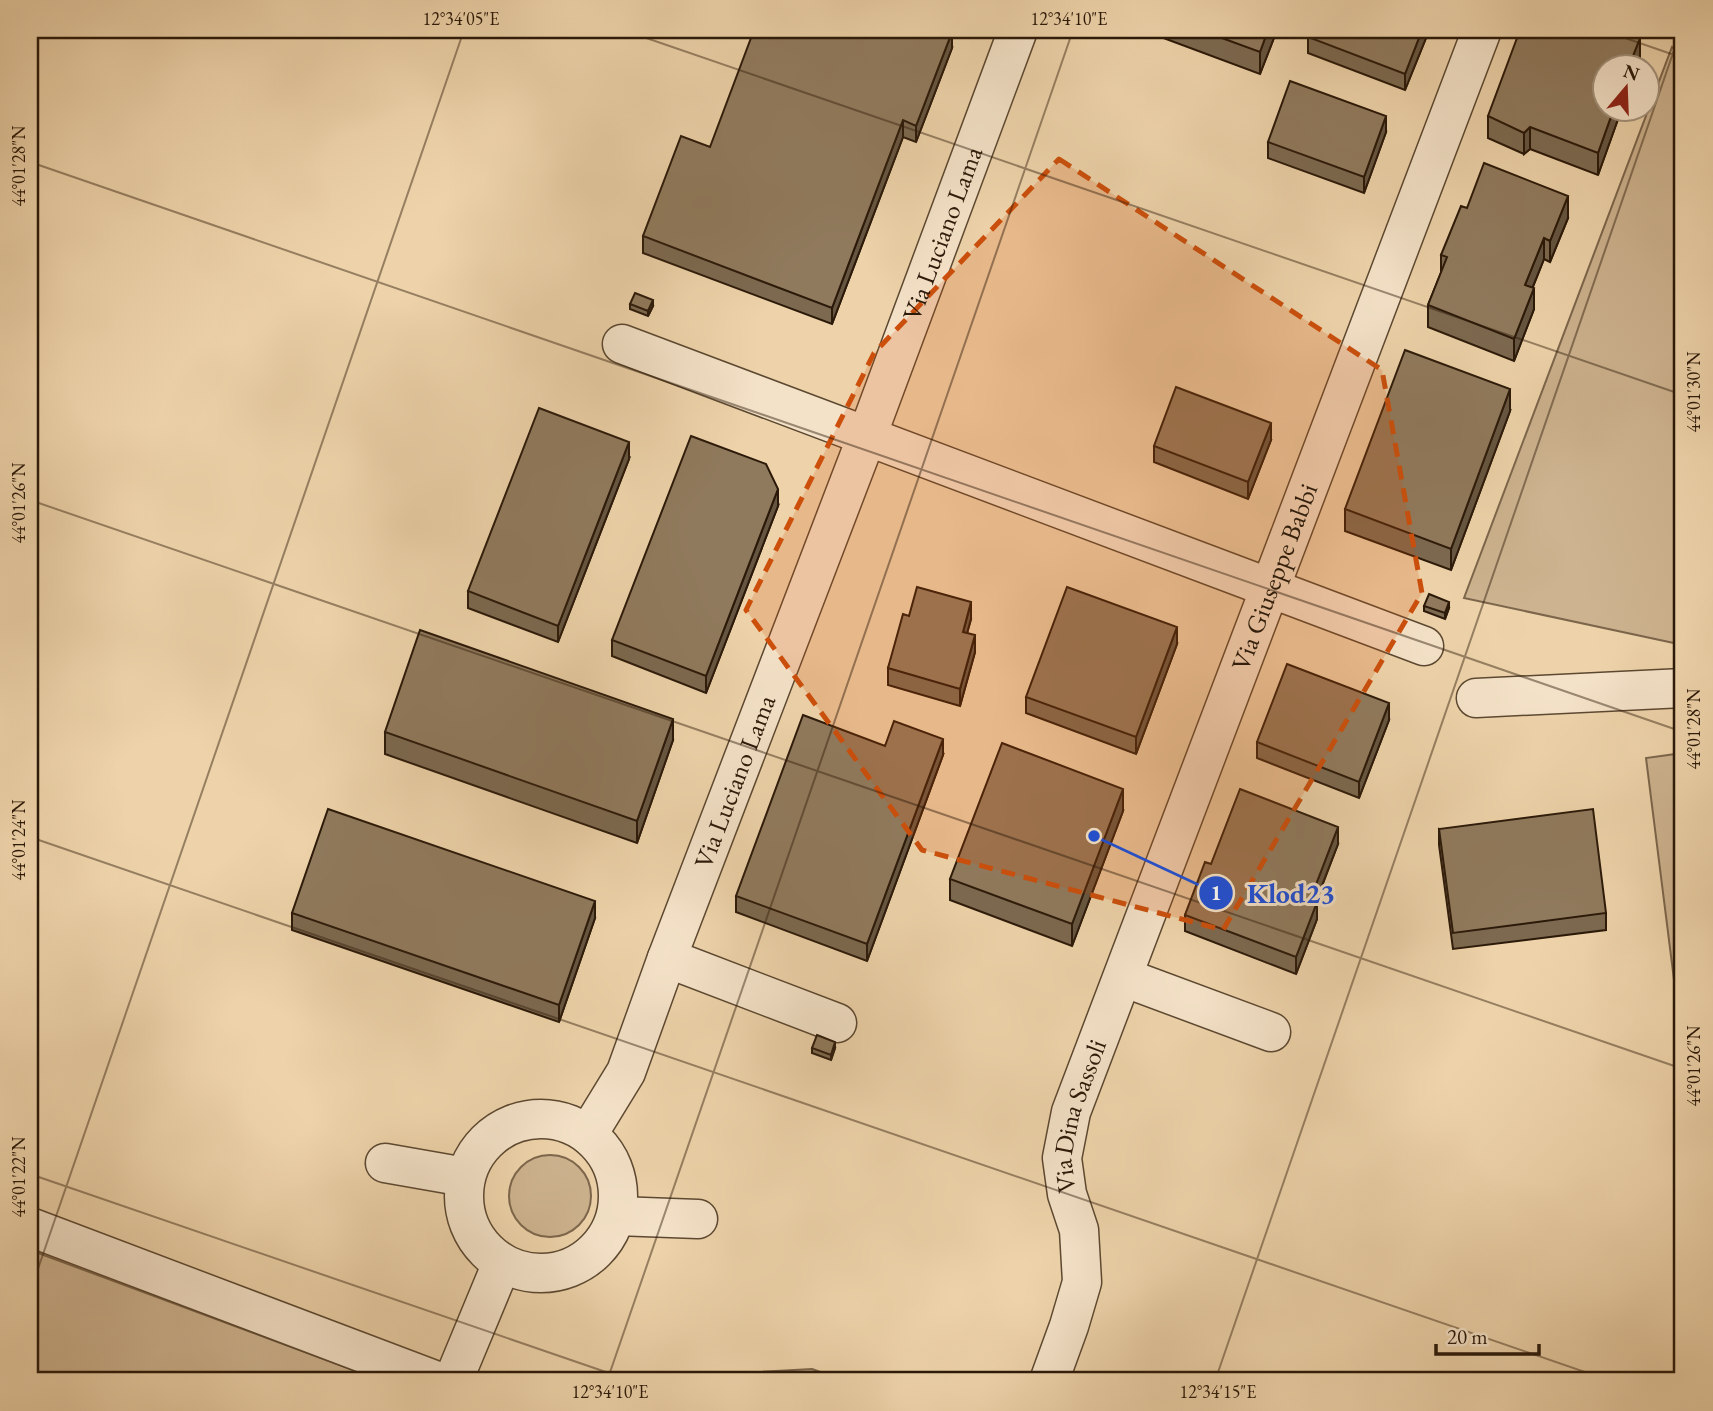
<svg xmlns="http://www.w3.org/2000/svg" width="1713" height="1411" font-family="'EB Garamond',serif">
<style>
.green{fill:#cdb38f;stroke:#7c664c;stroke-width:2}
.lines{fill:none;stroke-linecap:round;stroke-linejoin:round}
.minor-casing{stroke:#5c4831;stroke-width:41}
.minor{stroke:#f4e2c8;stroke-width:38}
.wall{fill:#7c6950;stroke:#2b1909;stroke-width:2}
.shaded-wall{fill:#655541;stroke:#2b1909;stroke-width:2}
.building{fill:#907a5d;stroke:#2b1909;stroke-width:2}
.marked{fill:#cc4f0c;fill-opacity:0.2;stroke:#cc4f0c;stroke-width:5;stroke-dasharray:14 9;stroke-linejoin:round}
.ticks{fill:none;stroke:#2b1909;stroke-width:2;stroke-opacity:0.45}
.labels{text-anchor:middle;stroke-width:6;stroke-linejoin:round;paint-order:stroke}
.street-label{font-size:26px;fill:#2b1909;stroke:#f4e2c8}
.leader{fill:none;stroke:#1d4ed8;stroke-width:2.5}
.callout-dot{fill:#1d4ed8;stroke:#f4e2c8;stroke-width:2.5}
.mark-label{font-size:21px;text-anchor:middle;font-weight:bold;fill:#fff}
.callout-label{font-size:28px;text-anchor:middle;font-weight:bold;fill:#1d4ed8;stroke:#f4e2c8;stroke-width:6;stroke-linejoin:round;paint-order:stroke}
.neatline{fill:none;stroke:#2b1909;stroke-width:2.5}
.ticks-label{font-size:18px;text-anchor:middle;fill:#2b1909}
</style>
<rect width="100%" height="100%" fill="#eed3aa"/>
<filter id="stains"><feTurbulence type="fractalNoise" baseFrequency=".00286" numOctaves="4"/><feColorMatrix values="0 0 0 0 .2 0 0 0 0 .09 0 0 0 0 .02 0 0 0 .5 -.17"/></filter>
<radialGradient id="worn" r=".72"><stop offset=".6" stop-color="#630" stop-opacity="0"/><stop offset="1" stop-color="#630" stop-opacity=".3"/></radialGradient>
<!-- green -->
<path class="green" d="M1672,47l11,9v589l-219,-47z
M1683,753v298l-37,-293z
M509 1196a41 41 0 1 1 82 0a41 41 0 1 1-82 0Z
M30,1250l353,131h-353z
M812,1369l33,12h-108l3,-8z"/>
<g class="lines">
<defs>
<g id="minor">
<path d="M622,344l802,302"/>
<path d="M1476,698l207,-10"/>
<path d="M1123,977l148,55"/>
<path id="s1" d="M837,1023l-170,-65 200,-522 151,-406"/>
<circle cx="541" cy="1196" r="77"/>
<path d="M588,1134l38,-62 41,-114"/>
<path d="M385,1163l80,14"/>
<path d="M617,1216l81,3"/>
<path d="M30,1227l407,154"/>
<path d="M453,1381l49,-118"/>
<path id="s2" d="M1049,1381l20,-55 13,-44 -3,-52 -12,-36 -5,-36 9,-46 411,-1082"/>
</g>
</defs>
<!-- minor casing -->
<use href="#minor" class="minor-casing"/>
<!-- minor -->
<use href="#minor" class="minor"/>
</g>
<!-- wall -->
<path class="wall" d="M1142,30h135l-17,44z
M1428,30v3l-23,57 -97,-37v-16z
M952,48l-36,94 -13,-5 -71,187 -189,-71v-17l67,-89z
M1640,60l-35,48h17l-24,67 -68,-26 -6,5 -36,-16v-22z
M1386,132l-22,61 -96,-35v-16z
M1467,208l101,10 -18,44 -6,-3 -11,28 1,22 -20,52 -86,-34v-22l13,-32v-18z
M630,304l23,2 -5,10 -18,-7z
M1510,411l-59,159 -106,-39v-22z
M1271,440l-23,59 -94,-37v-16z
M629,459l-71,183 -90,-34v-17z
M778,506l-72,187 -94,-37v-16z
M1424,606l25,2 -4,11 -21,-8z
M909,616l62,3 -4,14 8,19 -15,54 -72,-21v-17z
M1177,644l-41,110 -110,-41v-16z
M1389,720l-30,78 -102,-40v-16z
M385,732l288,8 -36,103 -252,-89z
M943,755l-76,206 -131,-49v-16z
M1123,811l-51,135 -122,-46v-21z
M1439,829l167,84v17l-153,19 -14,-104z
M1338,844l-22,58 1,17 -21,55 -111,-43v-16l26,-51z
M292,913l303,5 -36,104 -267,-92z
M812,1048h23l-4,12 -19,-7z"/>
<!-- shaded-wall -->
<path class="shaded-wall" d="M1268,30h9l-17,44v-22z
M1422,30h6v3l-23,57v-16z
M952,32v16l-36,94v-16z
M1640,38v22l-3,6h-8z
M1614,108h8l-24,67v-22z
M1386,116v16l-22,61v-16z
M903,120v17l-71,187v-16z
M1530,127v22l-6,5v-21z
M1568,196v22l-18,44v-21z
M1544,238v21l-19,47v-21z
M1534,288v21l-20,52v-22z
M653,300v6l-5,10v-5z
M1510,389v22l-59,159v-21z
M1271,423v17l-23,59v-17z
M629,442v17l-71,183v-16z
M778,489v17l-72,187v-17z
M971,602v17l-8,29v-16z
M1449,602v6l-4,11v-6z
M1177,627v17l-41,110v-17z
M975,635v17l-15,54v-17z
M1389,703v17l-30,78v-16z
M673,719v21l-36,103v-22z
M943,739v16l-76,206v-17z
M1123,789v22l-51,135v-22z
M1338,827v17l-28,72v-16z
M595,901v17l-36,104v-17z
M1317,902v17l-21,55v-17z
M835,1042v6l-4,12v-5z"/>
<!-- building -->
<path class="building" d="M754,30h193l5,2 -36,94 -13,-6 -71,188 -189,-72 38,-100 29,11z
M1200,30h68l-8,22z
M1311,30h111l-17,44 -97,-37z
M1520,30h97l23,8 -11,28h-24v42h9l-16,45 -68,-26 -6,6 -36,-17z
M1290,81l96,35 -22,61 -96,-35z
M1484,163l84,33 -18,45 -6,-3 -19,47 9,3 -20,51 -86,-34 19,-48 -6,-2 20,-49 6,2z
M635,293l18,7 -5,11 -18,-7z
M1405,350l105,39 -59,160 -106,-40z
M1176,387l95,36 -23,59 -94,-36z
M539,408l90,34 -71,184 -90,-35z
M691,436l75,28 12,25 -72,187 -94,-36z
M917,587l54,15 -8,30 12,3 -15,54 -72,-21 15,-54 6,2z
M1067,587l110,40 -41,110 -110,-40z
M1429,594l20,8 -4,11 -21,-7z
M420,630l253,89 -36,102 -252,-89z
M1287,664l102,39 -30,79 -102,-40z
M803,715l82,31 9,-25 49,18 -76,205 -131,-48z
M1002,743l121,46 -51,135 -122,-45z
M1240,789l98,38 -28,73 7,2 -21,55 -111,-42 20,-53 6,2z
M328,809l267,92 -36,104 -267,-92z
M1593,809l13,104 -153,20 -14,-104z
M817,1035l18,7 -4,13 -19,-7z"/>
<!-- marked area -->
<path class="marked" d="M1059,159l323,211 40,223 -199,337 -301,-80 -176,-240 128,-257z"/>
<!-- ticks -->
<path class="ticks" d="M623,30l1060,365M1602,30l81,28M30,162l1653,570M30,500l1653,569M30,837l1581,544M30,1174l602,207M30,1292l434,-1262M607,1381l466,-1351M1215,1381l466,-1351"/>
<g class="labels">
<!-- street labels -->
<g class="street-label">
<text dy="9" stroke="none"><textPath href="#s1" startOffset="957">Via Luciano Lama</textPath></text>
<text dy="9" stroke="none"><textPath href="#s2" startOffset="850">Via Giuseppe Babbi</textPath></text>
<text dy="9" stroke="none"><textPath href="#s1" startOffset="371">Via Luciano Lama</textPath></text>
<text dy="9" stroke="none"><textPath href="#s2" startOffset="275">Via Dina Sassoli</textPath></text>
</g>
</g>
<!-- callouts -->
<path class="leader" d="M1094 836L1216 893"/>
<g class="callout-dot">
<circle cx="1094" cy="836" r="7"/>
<circle cx="1216" cy="893" r="18"/>
</g>
<g class="mark-label">
<text x="1216" y="900">1</text>
</g>
<g class="callout-label">
<text x="1291" y="903">Klod23</text>
</g>
<!-- margin -->
<rect width="1713" height="1411" fill="none" stroke="#eed3aa" stroke-width="77"/>
<!-- north arrow -->
<g transform="translate(1626 88) rotate(19)"><circle r="33" fill="#f4e2c8" stroke="#a4927c" stroke-width="2"/>
<path d="M0-5L12 26L0 18L-12 26Z" fill="#8f2418"/>
<text y="-10" font-size="19" font-weight="bold" text-anchor="middle" fill="#2b1909">N</text>
</g>
<!-- scale -->
<path d="M1436 1344v10h103v-10" fill="none" stroke="#2b1909" stroke-width="3.5"/>
<text x="1447" y="1344" font-size="21" fill="#2b1909" stroke="#f4e2c8" stroke-width="5" paint-order="stroke">20 m</text>
<rect x="38" y="38" width="1636" height="1334" class="neatline"/>
<g class="ticks-label">
<text x="461" y="25">12°34'05"E</text>
<text x="1069" y="25">12°34'10"E</text>
<text transform="translate(19 166) rotate(-90)" y="6">44°01'28"N</text>
<text transform="translate(1694 392) rotate(-90)" y="6">44°01'30"N</text>
<text transform="translate(19 503) rotate(-90)" y="6">44°01'26"N</text>
<text transform="translate(1694 729) rotate(-90)" y="6">44°01'28"N</text>
<text transform="translate(19 840) rotate(-90)" y="6">44°01'24"N</text>
<text transform="translate(1694 1066) rotate(-90)" y="6">44°01'26"N</text>
<text transform="translate(19 1177) rotate(-90)" y="6">44°01'22"N</text>
<text x="610" y="1398">12°34'10"E</text>
<text x="1218" y="1398">12°34'15"E</text>
</g>
<rect width="100%" height="100%" filter="url(#stains)"/>
<rect width="100%" height="100%" fill="url(#worn)"/>
</svg>
